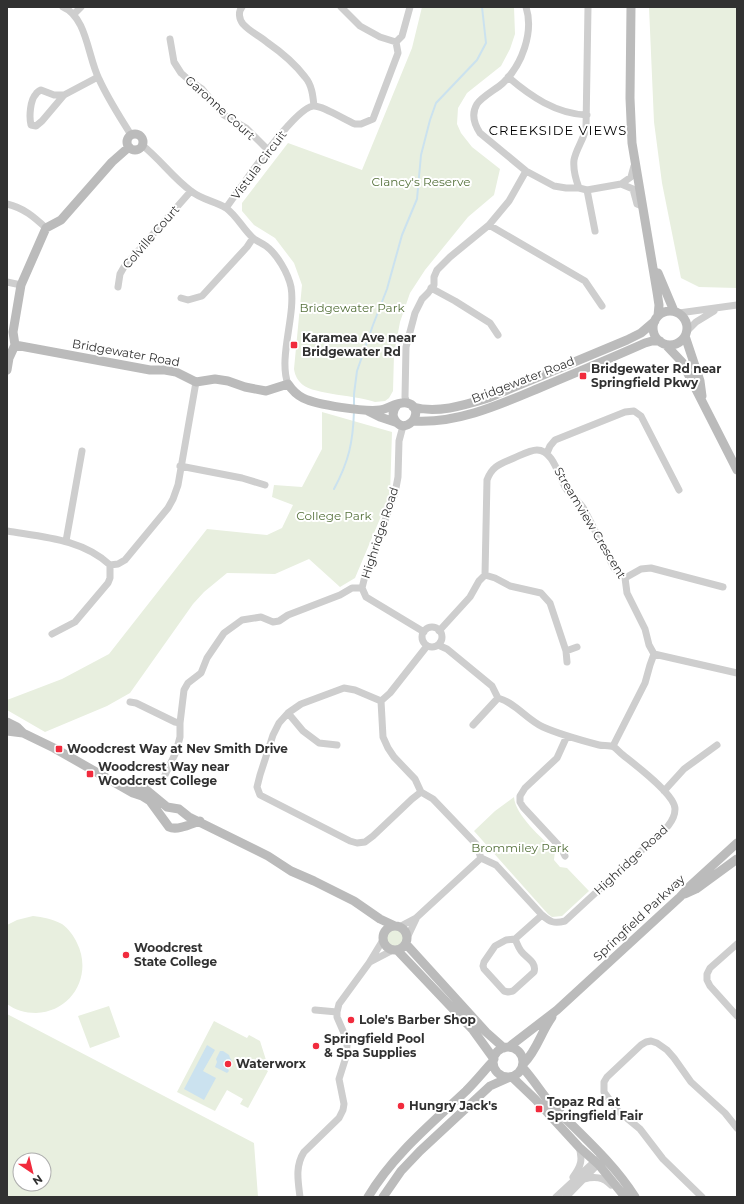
<svg xmlns="http://www.w3.org/2000/svg" width="744" height="1204" font-family="Montserrat,sans-serif">
<style>
.green{fill:#e8efdf;fill-rule:evenodd}
.water{fill:#cbe2ef}
.lines{fill:none;stroke-linecap:round;stroke-linejoin:round}
.stream{stroke:#cbe2ef;stroke-width:2}
.street{stroke:#cecece;stroke-width:7}
.secondary{stroke:#bbb;stroke-width:9}
.poi-dot{fill:#f12b3d;stroke:#fff;stroke-width:1.5}
.labels{text-anchor:middle;stroke-width:4;stroke-linejoin:round;paint-order:stroke}
.street-label{font-size:12px;fill:#313131;stroke:#fff}
.park-label{font-size:12px;fill:#55713b;stroke:#fff}
.poi-label{font-size:12px;font-weight:bold;fill:#313131;stroke:#fff;text-anchor:start}
.neighbourhood-label{font-size:13px;letter-spacing:1px;fill:#000;stroke:#fff}
</style>
<rect width="100%" height="100%" fill="#fff"/>
<!-- green -->
<path class="green" d="M422,7h92l1,27 -5,15 -9,17 -34,27 -9,15 -1,16 4,9 11,14 28,22 -6,26 -26,22 -43,53 -15,23 -10,29 -6,32 -1,37 -4,7 -4,3 -10,1c-15,-6 -62,-8 -72,-17 -5,-4 -8,-9 -9,-16l8,-84 -8,-22 -19,-25 -21,-13 -12,-14v-8l46,-60 74,27 50,-122z
M649,7h88v281l-38,-1 -18,-9 -19,-95 -8,-61z
M322,412l70,20 -2,63 -35,83 -15,9 -31,-28 -34,15 -48,-1 -23,19 -11,12 -63,89 -23,13 -62,26 -38,-22v-10l55,-21 47,-25 98,-125 60,6 15,-7 11,-23 -21,-8 2,-12 28,2 20,-38z
M514,797c1,18 28,41 41,54l-1,9 6,7 7,1 22,23 -27,25 -10,1 -4,-3 -74,-83 21,-20z
M33,916c10,1 19,3 29,8 6,4 12,12 15,19 16,32 -5,69 -41,70 -11,0 -21,-3 -29,-9v-79l10,-5z
M386 938a9 9 0 1 1 18 0a9 9 0 1 1-18 0Z
M109,1006l11,31 -30,11 -12,-32z
M7,1014l247,129 4,54h-251zM20,1160h24v24h-24z
M214,1021l33,17 2,-3 11,6 6,19 -3,8 5,3 -20,37 -8,-4 3,-5 -16,-9 -12,21 -38,-19z"/>
<!-- water -->
<path class="water" d="M207,1045l8,5 -12,21 13,7 -12,22 -20,-11z
M220,1051h3l6,4 1,3 2,3 -1,4 -4,2 2,4 -2,2 -12,-6 2,-5 -1,-3z"/>
<g class="lines">
<!-- stream -->
<path class="stream" d="M354,407v-13l3,-23 16,-46 14,-36 15,-54 15,-36 4,-44 9,-35 6,-17 41,-43 9,-17 -4,-36
M334,489c15,-28 19,-47 20,-78"/>
<!-- street -->
<path class="street" d="M63,7c24,10 25,51 36,72 9,20 21,38 32,56
M242,7c-4,5 -3,12 1,17 7,8 17,12 25,19 13,9 27,21 37,34 7,8 8,19 9,29
M526,7c8,25 -4,58 -23,76 -8,7 -20,13 -26,21 -6,10 -3,20 3,29l46,38 28,15 12,2h13l8,2 34,-6 12,5 4,15 5,2
M74,14l7,-7
M170,39l4,23 7,11 9,8 12,8 22,26 22,13 22,22
M396,42l6,-6 8,-29
M508,77c22,19 48,37 79,38
M64,95h-10l-13,-5c-2,1 -4,2 -5,4 -6,6 -7,23 -5,31l5,1 6,-5 22,-26 34,-18
M142,145c18,14 31,33 49,46 11,9 24,10 35,17 11,8 17,21 27,30 3,3 9,5 13,8 11,8 22,27 25,41 5,28 -13,71 -3,97
M621,184l10,-7 3,-11
M579,188c-3,-8 -6,-19 -5,-28 2,-11 10,-21 12,-32l2,-121
M587,190l8,41
M7,204c17,4 27,13 39,24
M226,208c14,-19 67,-99 87,-102 9,-1 32,14 42,18h6l12,-5 25,-66 -2,-11 -16,-5 -20,-11 -19,-19
M489,225l20,-24 17,-30
M7,282l14,3
M118,287l2,-13 4,-7 67,-76
M431,288l24,13 35,22 8,12
M181,298l7,2 14,-4 45,-49 6,-9
M679,313l58,-8
M687,331l9,-9 18,-11
M407,403l-2,-6 1,-50 9,-34 7,-14 6,-6 6,-8v-8l3,-7 13,-13 39,-32 96,56 17,25
M403,426l-4,15 -1,36 -3,16 -30,83 -3,12 4,9 58,35
M547,453l3,-7 5,-6 70,-28 9,-1 7,5 38,74
M180,466l62,12 23,7
M7,531c36,6 75,8 103,34l8,-1 7,-4 43,-52 5,-9 5,-14 18,-103
M66,541l16,-90
M485,575l10,3 15,8 31,7 9,10 16,48
M625,578l16,-9 10,-1 72,19
M422 637a10 10 0 1 1 20 0a10 10 0 1 1-20 0Z
M439,631l31,-34 9,-16 6,-6 2,-95c5,-14 13,-16 27,-22 7,-3 16,-8 23,-8 17,0 22,29 30,40 5,7 12,11 17,19l30,59 11,10 2,15 18,36 4,16 5,9 -4,11 -5,18 -32,63
M52,634l23,-12 33,-39 2,-5v-13
M438,645l9,4 45,37 6,12c18,5 28,21 45,29 18,8 37,13 56,18 4,1 11,0 15,2 3,2 6,6 9,8 12,10 52,39 52,54 0,7 -3,12 -7,17l-103,95c-11,3 -15,1 -23,-6l-46,-50 -15,-7
M427,646l-37,47 -9,8 2,36 5,11 6,9 21,22 6,13 12,7 43,45 5,14
M654,654l83,19
M567,662l-1,-11 11,-4
M381,701l-26,-11 -11,-2 -43,16 -13,9 -9,10 -6,12 -13,40 -3,12 3,8 90,46 7,2 8,-1 8,-6 39,-37 9,-7
M130,702l6,1 39,19 5,1
M288,713l15,18 16,12 18,2
M473,725l25,-27
M165,775l11,-23 4,-15v-14l4,-33 4,-7 13,-10 6,-15 17,-25 18,-13 19,-3 12,5 6,-1 9,-6 52,-20 12,-7h10
M664,791l20,-22 33,-24
M565,856l-4,-8 -38,-41 -3,-5v-6l5,-8 32,-30 10,-22
M399,927l17,-9 65,-60
M407,938l9,-19
M515,939c2,4 3,8 6,12 5,7 16,11 13,21l-21,19 -5,1 -4,-1 -20,-22 -1,-3 1,-4 11,-16 11,-6 9,-1 27,-24
M737,944l-27,24 -3,6v6l3,6 27,30
M370,962l23,-12
M315,1010l22,2
M573,1177c8,-11 10,-17 6,-30
M584,1179c11,-3 19,-2 27,6
M300,1197c-2,-16 -5,-31 4,-45l35,-34 4,-8 1,-6 -5,-25 6,-19 2,-14v-6l-10,-23v-5l2,-8 30,-41 14,-23
M556,1197l39,-36 4,-2
M566,1197l35,-36
M702,1197l-39,-38 -23,-30 -23,-19 -13,-18v-10l3,-5 34,-32 5,-3 5,-1 6,2 10,7 7,8 17,24 34,31 12,15"/>
<!-- secondary -->
<path class="secondary" d="M631,7l-1,91 2,45 25,149 2,13 -1,11
M127 142a8 8 0 1 1 16 0a8 8 0 1 1-16 0Z
M658,273l16,38
M653 328a17 17 0 1 1 34 0a17 17 0 1 1-34 0Z
M685,336l15,45 2,15
M665,344l17,18 55,108
M15,345l135,25h15l11,2 20,10 19,-3 13,2 17,6 21,4 22,-7c4,6 9,11 15,14 14,7 62,14 77,12 8,-1 18,-9 27,-7 14,3 10,21 -4,23 -10,-3 -13,-13 -6,-21
M7,370l2,-12 6,-13 -2,-13 8,-47 25,-57 15,-8 51,-58 17,-15
M413,407c24,7 52,-2 75,-9l139,-58 14,-7 14,-12
M368,411l12,6 15,5
M413,421c43,3 86,-16 124,-32 36,-15 72,-30 108,-46l7,-2h8
M7,722l10,5 6,6 31,15 79,45 9,3 8,5 19,26c8,4 22,-3 31,-6
M7,731l16,2
M122,786l13,-1 9,3 23,19 12,2 10,8 79,39 23,15 23,10 40,20 26,18 15,7
M685,894l11,-5 41,-30
M383 938a12 12 0 1 1 24 0a12 12 0 1 1-24 0Z
M406,944l80,88 18,16
M397,950l76,80 21,29
M493 1062a15 15 0 1 1 30 0a15 15 0 1 1-30 0Z
M509,1047l48,-37 123,-113 11,-12 46,-42
M524,1063c13,-13 17,-31 28,-46
M523,1068c10,11 18,24 28,36 29,30 62,58 84,93
M512,1077l23,22 44,48 20,18 26,32
M368,1197c25,-42 63,-73 98,-106 10,-10 18,-20 27,-30
M383,1197l18,-26 19,-20 70,-65 18,-8"/>
</g>
<!-- markers -->
<g class="poi-dot">
<rect x="290" y="341" width="8" height="8" rx="2"/>
<rect x="579" y="372" width="8" height="8" rx="2"/>
<rect x="55" y="745" width="8" height="8" rx="2"/>
<rect x="86" y="770" width="8" height="8" rx="2"/>
<circle cx="126" cy="955" r="4"/>
<circle cx="351" cy="1020" r="4"/>
<circle cx="316" cy="1046" r="4"/>
<circle cx="228" cy="1064" r="4"/>
<circle cx="401" cy="1106" r="4"/>
<rect x="535" y="1105" width="8" height="8" rx="2"/>
</g>
<g class="labels">
<!-- street labels -->
<g class="street-label">
<text transform="translate(220 108) rotate(42)" y="4">Garonne Court</text>
<text transform="translate(259 165) rotate(-53)" y="4">Vistula Circuit</text>
<text transform="translate(151 237) rotate(-49)" y="4">Colville Court</text>
<text transform="translate(126 353) rotate(10)" y="4">Bridgewater Road</text>
<text transform="translate(523 380) rotate(-21)" y="4">Bridgewater Road</text>
<text transform="translate(590 523) rotate(59)" y="4">Streamview Crescent</text>
<text transform="translate(380 533) rotate(-72)" y="4">Highridge Road</text>
<text transform="translate(631 860) rotate(-43)" y="4">Highridge Road</text>
<text transform="translate(639 918) rotate(-43)" y="4">Springfield Parkway</text>
</g>
<!-- park labels -->
<g class="park-label">
<text x="421" y="186">Clancy's Reserve</text>
<text x="352" y="312">Bridgewater Park</text>
<text x="334" y="520">College Park</text>
<text x="520" y="852">Brommiley Park</text>
</g>
<!-- poi labels -->
<g class="poi-label">
<text x="302" y="342">Karamea Ave near<tspan x="302" dy="14">Bridgewater Rd</tspan></text>
<text x="591" y="373">Bridgewater Rd near<tspan x="591" dy="14">Springfield Pkwy</tspan></text>
<text x="67" y="753">Woodcrest Way at Nev Smith Drive</text>
<text x="98" y="771">Woodcrest Way near<tspan x="98" dy="14">Woodcrest College</tspan></text>
<text x="134" y="952">Woodcrest<tspan x="134" dy="14">State College</tspan></text>
<text x="359" y="1024">Lole's Barber Shop</text>
<text x="324" y="1043">Springfield Pool<tspan x="324" dy="14">&amp; Spa Supplies</tspan></text>
<text x="236" y="1068">Waterworx</text>
<text x="547" y="1106">Topaz Rd at<tspan x="547" dy="14">Springfield Fair</tspan></text>
<text x="409" y="1110">Hungry Jack's</text>
</g>
<!-- neighbourhood labels -->
<g class="neighbourhood-label">
<text x="558" y="135">CREEKSIDE VIEWS</text>
</g>
</g>
<!-- border -->
<rect width="744" height="1204" fill="none" stroke="#313131" stroke-width="16"/>
<!-- north arrow -->
<g transform="translate(32 1172) rotate(145)"><circle r="19" fill="#ffffff" stroke="#adadad"/>
<path d="M0-3L7 15L0 10L-7 15Z" fill="#f12b3d"/>
<text y="-6" font-size="11" font-weight="bold" text-anchor="middle" fill="#313131">N</text>
</g>
</svg>
